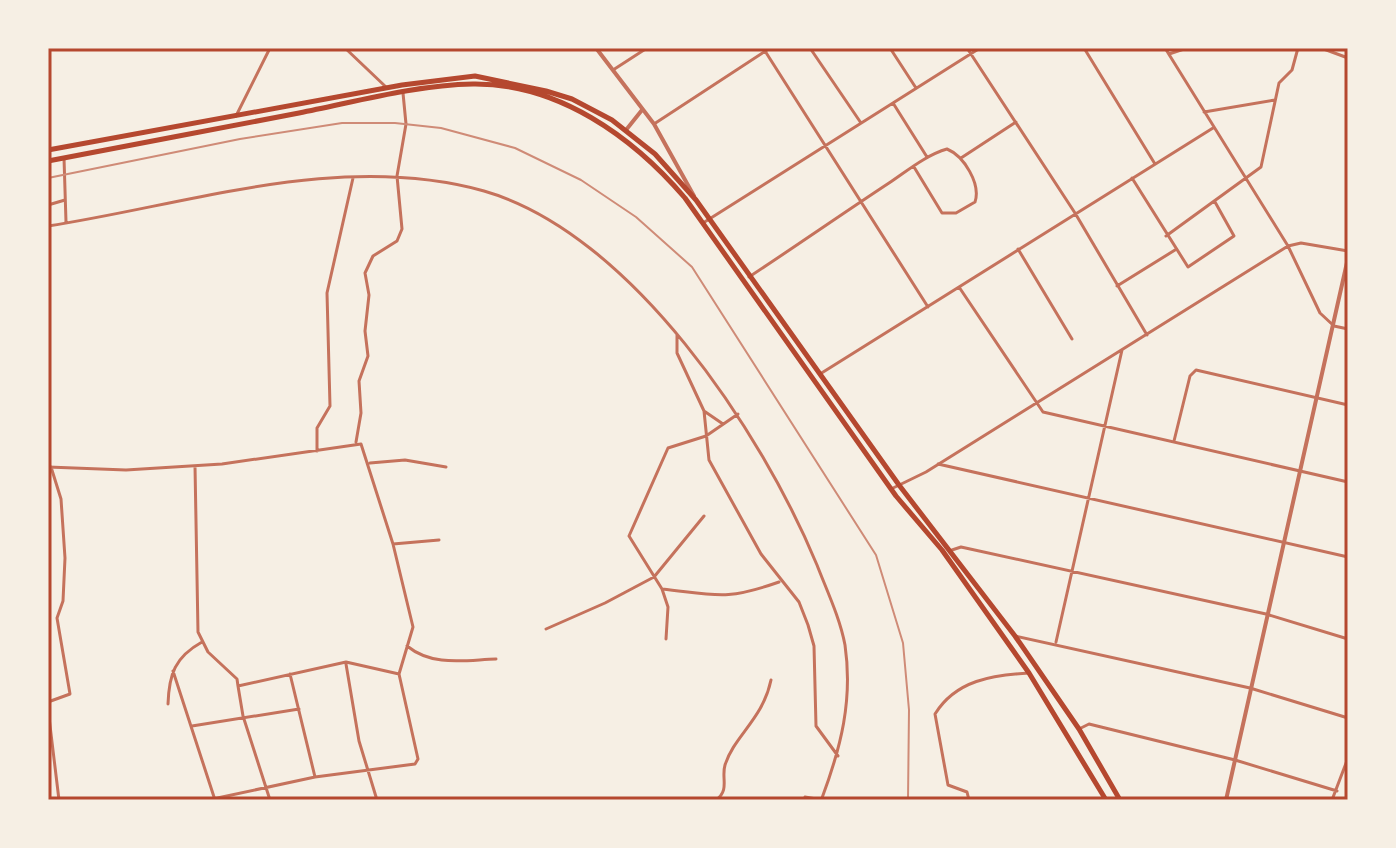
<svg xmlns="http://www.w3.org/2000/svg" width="1396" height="848" font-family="'IBM Plex Serif',serif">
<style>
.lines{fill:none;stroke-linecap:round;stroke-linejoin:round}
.minor{stroke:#c5725c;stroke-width:3}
.tertiary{stroke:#c5725c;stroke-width:4}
.trunk{stroke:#b5482f;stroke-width:5}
.rail{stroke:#cf8b77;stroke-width:2}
.neatline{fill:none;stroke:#b5482f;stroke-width:3}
</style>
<rect width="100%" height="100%" fill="#f6efe4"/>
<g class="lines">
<!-- minor -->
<path class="minor" d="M345,48l41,39
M810,48l51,75
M890,48l26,40
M967,48l108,165 72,122
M1084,48l71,116
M1165,48l123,198 32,67 14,13 14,3
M1321,48l27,10
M765,51l163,256
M1169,54l18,-6
M613,70l34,-22
M893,103l34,54
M1204,112l71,-12
M236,116l34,-68
M654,124l116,-76
M64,158l2,64
M961,158l55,-36
M1132,178l56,89 46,-31 -19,-34
M48,205l17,-5
M703,223l277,-175
M48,226c142,-22 293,-75 436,-35 147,42 278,241 333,374 10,26 23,53 28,80 8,55 -4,102 -23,153
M1166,236l95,-69 18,-84 13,-13 6,-22
M1018,249l54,90
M749,277c47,-31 93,-63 140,-94 18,-12 37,-28 58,-34 17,7 34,35 28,53l-19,11h-14l-28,-46
M1117,286l58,-36
M959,287l84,125 305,70
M677,335v18l27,58 5,49 52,94 38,48 9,23 6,21 2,80 22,30
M820,374l393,-246
M704,411l19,13
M1174,441l16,-65 6,-6 152,35
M356,442l5,-29 -2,-32 9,-25 -3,-25 4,-36 -4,-22 8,-17 24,-15 5,-12 -5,-53 9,-52 -3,-31
M317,451v-23l13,-22 -3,-113 26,-115
M370,463l35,-3 41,7
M938,464l410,93
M195,466l3,166 10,20 29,27 1,7 108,-24 53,12 19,85 -3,5 -100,13 -107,23
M48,467l78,3 96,-6 139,-20 32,100 20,83 -14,47
M891,489l35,-17 362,-226 13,-3 47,8
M393,544l46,-4
M952,550l9,-3 305,67 82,25
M662,589c55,6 63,12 117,-7
M546,629l59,-26 49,-26 50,-61
M1015,636l235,52 98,30
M666,639l2,-32 -6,-18 -33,-53 39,-88 38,-12 32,-22
M1056,642l66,-292
M407,646c26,21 58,14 89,13
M346,664l13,77 18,59
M173,671l42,129
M290,674l25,103
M238,686l5,30 27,84
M48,702l22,-8 -13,-76 6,-17 2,-43 -4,-59 -10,-32
M168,704c1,-30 7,-47 34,-62
M48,709l11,91
M192,726l107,-17
M1079,729l10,-5 146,36 102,31
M805,797l17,3
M716,800c14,-10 5,-22 9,-35 9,-29 38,-46 46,-85
M969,800l-2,-8 -19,-7 -13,-71c21,-34 58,-39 94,-41
M1332,800l16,-42"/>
<!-- tertiary -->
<path class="tertiary" d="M596,48l58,76 40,72
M626,130l16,-20
M1226,800l122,-542"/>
<!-- trunk -->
<path class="trunk" d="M48,150l354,-65 73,-9 71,15 26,8 40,21 43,34 41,46 203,285 116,151 64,93 41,71
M48,161c84,-16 167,-32 251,-48 56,-11 116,-28 174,-29 85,-1 160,53 212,114l211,298 46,54 87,123 77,127"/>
<!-- rail -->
<path class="rail" d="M48,178l192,-39 102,-16h53l46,5 74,20 66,32 55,37 56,50 184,288 27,88 6,67 -1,90"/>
</g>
<!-- border -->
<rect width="1396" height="848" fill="none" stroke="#f6efe4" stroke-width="100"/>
<rect x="50" y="50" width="1296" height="748" class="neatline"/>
</svg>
